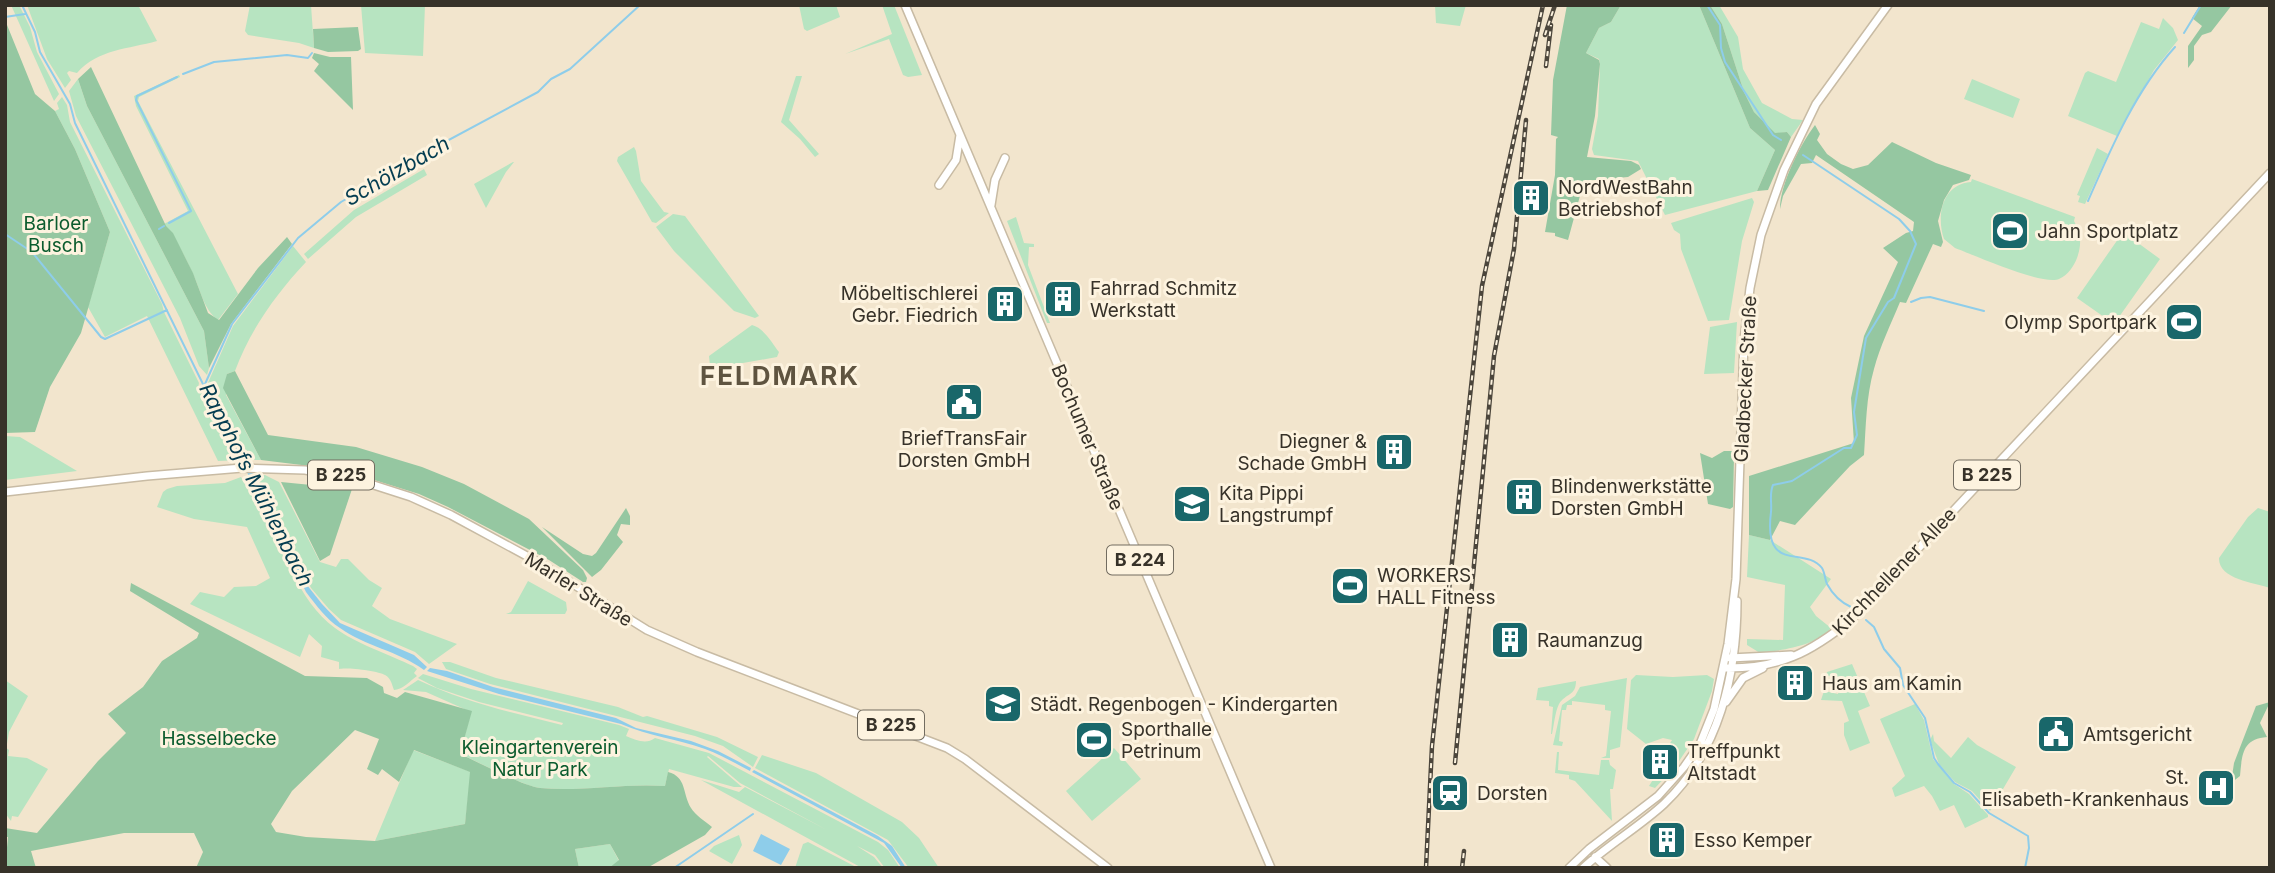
<svg xmlns="http://www.w3.org/2000/svg" width="2275" height="873" font-family="Inter,sans-serif">
<style>
.green{fill:#b7e4c1}
.forest{fill:#95c7a1;fill-rule:evenodd}
.water{fill:#8ecdea}
.lines{fill:none;stroke-linecap:round;stroke-linejoin:round}
.stream{stroke:#8ecdea;stroke-width:2}
.major-casing{stroke:#c8bba4;stroke-width:10}
.major{stroke:#fff;stroke-width:7}
.rail-casing{stroke:#4c463c;stroke-width:4.5}
.rail{stroke:#fdf3df;stroke-width:2;stroke-dasharray:5;stroke-linecap:butt}
.labels{text-anchor:middle;stroke-width:6;stroke-linejoin:round;paint-order:stroke}
.shield{fill:#fdf3df;stroke:#726c60;stroke-width:2}
.shield-label{font-size:18px;font-weight:bold;fill:#373229}
.poi-label{font-size:19px;fill:#373229;stroke:#fdf3df;text-anchor:start}
.park-label{font-size:19px;fill:#0b5c2e;stroke:#fdf3df}
.street-label{font-size:19px;fill:#373229;stroke:#fdf3df}
.water-label{font-size:21px;font-style:italic;fill:#043d51;stroke:#fdf3df}
.district-label{font-size:26px;font-weight:bold;letter-spacing:2px;fill:#5f5440;stroke:#fdf3df}
</style>
<rect width="100%" height="100%" fill="#f2e5cd"/>
<!-- green -->
<path class="green" d="M11,5h8l11,22 7,25 22,42 -5,7z
M27,5h111l19,36c-28,8 -59,8 -80,32l-8,-2 -2,2 4,7 -6,8 -18,-29z
M250,5h61l3,43 -15,-5 -51,-8 -3,-4z
M361,5h64l-2,51 -58,-3z
M799,5h37l4,12 -33,14 -3,-2z
M882,5h12l28,70 -14,2 -5,-2 -14,-36 -44,15 47,-20z
M1435,5h31l-6,21 -24,-3z
M1621,5h78l51,123 25,22 -18,41 -92,24 -27,-54 -44,-6 -2,-6 6,-33 2,-52 -1,-5 -13,-6 13,-25 12,-6z
M1710,5h9l19,32 5,32 19,34 30,16 11,1 -12,17 -4,-5 -12,2 -21,-22 -10,-20 -22,-68z
M2163,18l10,10 5,12 -24,30 -37,66 -49,-20 17,-43 3,-2 28,11 25,-60 18,7z
M179,75l1,2 -41,20 -1,4 100,193 -20,26c-15,-11 -17,-30 -26,-48 -7,-17 -17,-33 -28,-48l24,-13 -52,-105 -2,-10z
M796,76h6l-13,44 30,34 -4,3 -15,-18 -19,-17z
M78,79l9,27 117,225 5,37 -2,7 -8,-9 -19,-48 -104,-202 -7,-25z
M1972,79l48,20 -7,19 -49,-19z
M62,97l5,8 3,17 92,182 2,8 35,71 -1,5 7,6 8,21 27,45 -22,1 -71,-145 -42,21 -17,-30 22,-75 -35,-83 -20,-38 4,-2 -2,-6z
M634,147l2,4 5,30 23,31 5,1 -13,10 -4,-1 -35,-61 1,-4z
M2097,148l11,6 -23,50 -7,-2 2,-6 -3,-1z
M513,162h1l-8,10 -20,36 -12,-24z
M424,169l3,6 -71,42 -48,42 -4,-5 50,-44z
M1972,179l103,38 -1,4c7,12 8,23 3,37 -3,8 -9,17 -18,21 -16,7 -85,-24 -104,-31l-11,-9c-8,-23 -2,-55 27,-57z
M1752,198l2,4 -12,39 -13,79 -21,1 -27,-72 -1,-15 -6,-4 -3,-7z
M673,214l12,2 74,100 -4,2 -21,-7 -60,-60 -18,-24z
M1016,217l8,26 10,1v3h-5l-1,18 22,58h-3l-40,-102z
M2123,232l37,27 -46,65 -37,-26z
M293,246l13,16c-30,32 -56,68 -71,109l-8,3 -1,21 35,65h-14l-40,-75 26,-59z
M1737,322l-3,51 -30,1 6,-47z
M752,325c12,3 20,18 27,27l-2,5 -51,9h-16l-1,-10z
M5,436l15,1 57,34 -72,9z
M265,475l14,7 41,80 16,5 5,-8h7l21,21 13,8 -10,18 18,13 67,25 -28,20 -14,-12 -74,-32 -12,-11 -18,-21 -56,-112z
M241,477c6,12 14,21 21,32 22,40 35,91 73,119 20,15 55,27 78,38l4,3 -3,4 3,3c-7,5 -15,14 -23,14 -2,-5 -3,-12 -9,-15 -6,-4 -39,-8 -46,-6v-7l-18,-5 1,-11 -13,-12 -9,23 -110,-53 10,-12 24,5 10,-10 22,-1 14,-8 -23,-51 -53,-8 -37,-12 6,-15 4,-3 10,-3 48,-3z
M2258,508l12,4v76c-16,-5 -52,-9 -51,-30l29,-41z
M1749,535l21,5 61,39 -21,28 6,9 15,12c-15,18 -48,22 -71,25l-13,-8v-6l36,1 2,-55 -38,-8z
M528,581l38,21 1,8 -2,4h-59l5,-2z
M442,662h8l46,16 122,29 25,10 4,-1 70,21 41,20 -5,10 -30,-21 -28,-10 -205,-52 -44,-15z
M1852,664l18,42 -12,5 12,32 -20,8 -6,-16v-12l5,-2 -7,-20 -21,-1 3,-9 14,3 3,-14 -15,-5 1,-3z
M423,674l48,15 148,36 10,4 -3,7c10,4 20,9 29,2l54,15 169,89 10,8 12,18h-15l-10,-13 -18,-9 17,11 9,11h-21l-161,-88 38,12 6,-5 82,43 -87,-47 -32,-27 -1,1 35,30h-8l-65,-18 -4,17c-41,-3 -83,6 -125,2 -18,-2 -61,-26 -80,-34l11,-42 -45,-20 -23,-2 15,-10c46,22 95,33 144,45l1,-2 -84,-21 -42,-14 -19,-10z
M1636,675l37,2 34,-2 7,4 -2,12 -18,48 -19,28 -20,21 -6,-2 21,-33 5,-3 -6,-5 3,-5 -9,-2 -17,6 -19,-15 4,-49z
M1627,678l-7,69 -10,3v8h-9l5,-2 5,-45 -6,-1v-5l-33,-4v4h-5l-1,5h-4l-3,31 4,1 -1,4 -9,-1 9,-40 13,-9 5,-9z
M5,680l23,16 -19,36 -2,12 -2,-1z
M1576,681c0,15 -10,12 -17,23 -4,8 -5,21 -7,30h-1l2,-27 -4,-1v-5l-13,-1 2,-12z
M1915,704l9,16 9,39 21,25 15,10 19,21v2l-23,11 -11,-23 -14,6 -8,-15 -8,-10 -29,11 -3,-9 13,-12 -25,-57z
M1933,734l1,7 17,17 17,-21 9,8 39,22 -26,44 -18,-20 -17,-9 -16,-18 -9,-24z
M5,747l4,3 -1,6 19,2 21,11 -30,48 -6,-1 -1,5 -6,-8z
M1114,748l27,31 -49,42 -26,-30z
M413,750l58,22 -6,52 -90,17z
M1557,752h2l-1,18 41,5 2,-15h8l1,5 6,5 -3,19h-3l2,32 -37,-40 -6,-2v-4l-14,-2z
M762,755l54,18 86,49 17,16 20,30h-30l-21,-28 -133,-72z
M739,835l3,10 -10,19 -23,-13 5,-5z
M808,842l50,26h-63l8,-24z
M610,844l9,17 -10,7h-30l-4,-19z"/>
<!-- forest -->
<path class="forest" d="M1567,5h54l-10,17 -12,6 -13,25 13,7 1,4 -5,52 -8,41 44,4 8,4 2,4 -13,8 -44,4 -16,59 -13,-4v-3l-10,-1 10,-57 1,-36 2,-2 -7,-2 2,-55z
M1699,5h11l12,19 22,68 10,20 21,21 12,-1 4,5 -23,53 -11,1 18,-41 -25,-22z
M2200,5h32l-21,27 -9,3 -8,11v14l-6,8v-22l14,-20 -10,-8z
M5,20l30,74 20,17 20,38 35,83 -29,101 -31,54 -15,45 -30,1z
M358,27l3,22 -3,2 -30,1 -14,-4 -1,-19z
M314,53l16,4h21l2,53 -39,-39 5,-7 -7,-6z
M91,67l75,159 7,7 20,40 15,40 11,7 39,-52 29,-31 5,7 -61,80 -22,44 -5,-37 -117,-225 -9,-27z
M1815,125l5,9 -3,6 10,14 14,10 12,5 15,-4 24,-23 44,21 35,12 -2,5 -16,5 -9,15 -6,21 5,21 -2,5 -8,-3 -27,59 -6,-1c-9,22 -20,44 -26,67 -8,28 -8,57 -10,86l-14,11 -55,59 -15,-4 -10,19 -21,-5v-59l105,-33 -3,-45 13,-62 34,-74 -15,-14 23,-15 7,-2 1,-9 -98,-67 -4,8 -11,1 -18,32 -3,13c0,-25 20,-64 35,-84z
M235,371l33,64 88,12 66,20 42,17 65,35 54,51 4,8 -1,4h-3l-34,-22 -101,-53 -29,-13 -77,-24 -81,-10 -38,-72 4,-14z
M1724,451h8l2,5 -1,51 -3,2 -22,-5 -8,-51 12,5z
M281,482l71,7 -22,66 -10,6z
M626,508l4,8v9l-9,-1 -4,11 6,7 -22,28 -9,7 -50,-50 41,27 9,2 4,-3z
M131,583l174,93 62,2 16,9 1,6 13,5 8,-6 67,19 -12,43c18,8 63,32 80,34 41,4 83,-5 125,-2l3,-14c19,5 14,21 23,36 4,7 14,13 21,19l-7,8 -58,33h-38l10,-8 -9,-16 -35,5 4,19h-383l7,-16 -9,-19h-70l-93,18 5,17h-31l3,-31h-3v-9l32,5 61,-72 28,-28 -18,-19 35,-27 19,-26 35,-23 2,-5 -69,-42zM355,730l24,9 -12,30 11,6 4,-6 17,13 15,-32 56,22 -5,52 -90,17 -69,-4 -30,-5 -5,-8 21,-33z
M2270,702l-10,21 7,14c-25,2 -25,18 -27,39l-9,7 3,-20 22,-57z"/>
<!-- water -->
<path class="water" d="M241,460h6l60,125 15,19 18,19 74,32 13,12 -3,3c-26,-19 -59,-24 -84,-42 -14,-9 -24,-23 -34,-36z
M430,668l17,3 46,16 123,31 20,10 55,13 27,10 33,17 -1,3c-15,-8 -29,-16 -45,-22 -28,-10 -57,-13 -84,-25l-122,-30 -72,-23z
M754,770l124,66 14,10 14,22h-4l-18,-25 -132,-71z
M761,834l29,15 -9,16 -28,-14z"/>
<g class="lines">
<!-- stream -->
<path class="stream" d="M22,5l13,27 5,20 30,52 5,19 150,306 19,31
M1707,5l13,20 1,23 4,14 48,73 8,5
M5,17l20,-3
M2184,33l17,-28
M183,74l31,-12 73,-7 21,3 4,-5
M1803,155l96,64 11,12 6,13 -22,54 -6,4 -22,36 -12,74 3,23 -6,13h-7l-52,33 -19,4c-4,9 -1,17 -2,27 -8,63 33,33 51,56 3,5 3,12 5,16 6,11 13,18 24,23
M2088,201c23,-53 48,-111 87,-154
M169,223l22,-12 -55,-111 1,-4 40,-19
M159,229l5,-3
M5,234l27,18 69,85 4,2 62,-29
M1911,302l10,-4 9,-1 54,14
M205,384l27,-60 66,-86 43,-36 76,-45 121,-65 13,-13 19,-10 70,-64
M1866,620l8,7 10,22 16,19 3,17 22,33 9,40 4,6 16,19 16,9 19,21 39,23 1,12 -4,20
M674,868l79,-54"/>
<defs>
<path id="major" d="M905,5l366,863
M939,185l17,-25 4,-25
M991,205l4,-25 10,-22
M5,492l142,-16 95,-8 63,2 50,9 56,18 40,18 85,46 111,69 50,22 250,96 18,11 143,109
M1730,658l61,-3
M1724,668c55,1 86,-15 128,-49l418,-446
M1726,702l17,-24 20,-10
M1595,857l12,11
M1569,868l20,-19 69,-53 26,-29 16,-23 14,-35 14,-65 8,-65 8,-238 6,-53 11,-53 23,-65 32,-66 72,-99
M1583,868c25,-23 56,-41 81,-64 55,-52 73,-130 73,-203"/>
</defs>
<!-- major casing -->
<use href="#major" class="major-casing"/>
<!-- major -->
<use href="#major" class="major"/>
<defs>
<path id="rail" d="M1545,35l10,-30
M1546,66l5,-41
M1455,763l39,-407 20,-107 12,-129
M1426,868l6,-122 50,-460 61,-281
M1462,868l2,-17"/>
</defs>
<!-- rail casing -->
<use href="#rail" class="rail-casing"/>
<!-- rail -->
<use href="#rail" class="rail"/>
</g>
<!-- icons -->
<defs>
<symbol id="building-square" viewBox="-11 -11 22 22"><rect x="-9" y="-9" width="18" height="18" rx="4" fill="#19676a" stroke="#fdf3df"/><path d="M-4-6H4V6H1V3H-1V6H-4ZM-2.5-4.3h1.7v1.8h-1.7ZM.8-4.3h1.7v1.8H.8ZM-2.5-1h1.7V.8h-1.7ZM.8-1h1.7V.8H.8Z" fill="#fff"/></symbol>
<symbol id="stadium-square" viewBox="-11 -11 22 22"><rect x="-9" y="-9" width="18" height="18" rx="4" fill="#19676a" stroke="#fdf3df"/><path d="M0-5a6.5 5 0 1 0 0 10a6.5 5 0 1 0 0-10ZM-3.5-1.8h7v3.6h-7Z" fill="#fff"/></symbol>
<symbol id="civic-square" viewBox="-11 -11 22 22"><rect x="-9" y="-9" width="18" height="18" rx="4" fill="#19676a" stroke="#fdf3df"/><path d="M-.6-6.5H3V-4.5H.6V-3L4-1V1h2V6H-6V1h2V-1L-.6-3ZM-1.2 2.5V6h2.4V2.5Z" fill="#fff"/></symbol>
<symbol id="school-square" viewBox="-11 -11 22 22"><rect x="-9" y="-9" width="18" height="18" rx="4" fill="#19676a" stroke="#fdf3df"/><path d="M0-5L7-2L0 1L-7-2ZM-4 1L0 2.5L4 1V4Q0 6-4 4Z" fill="#fff"/></symbol>
<symbol id="hospital-square" viewBox="-11 -11 22 22"><rect x="-9" y="-9" width="18" height="18" rx="4" fill="#19676a" stroke="#fdf3df"/><path d="M-5-5h3v3.5h4V-5h3V5h-3V1.5h-4V5h-3Z" fill="#fff"/></symbol>
<symbol id="station-square" viewBox="-11 -11 22 22"><rect x="-9" y="-9" width="18" height="18" rx="4" fill="#19676a" stroke="#fdf3df"/><path d="M-3-6H3Q5-6 5-4V2Q5 4 3 4L4.5 6H3L1.5 4h-3L-3 6H-4.5L-3 4Q-5 4-5 2V-4Q-5-6-3-6ZM-3.5-4v3h7v-3ZM-3.5 1v1.5H-2V1ZM2 1v1.5H3.5V1Z" fill="#fff"/></symbol>
</defs>
<g fill-rule="evenodd">
<use href="#building-square" x="1509" y="176" width="44" height="44"/>
<use href="#stadium-square" x="1988" y="209" width="44" height="44"/>
<use href="#building-square" x="1041" y="277" width="44" height="44"/>
<use href="#building-square" x="983" y="282" width="44" height="44"/>
<use href="#stadium-square" x="2162" y="300" width="44" height="44"/>
<use href="#civic-square" x="942" y="380" width="44" height="44"/>
<use href="#building-square" x="1372" y="430" width="44" height="44"/>
<use href="#building-square" x="1502" y="475" width="44" height="44"/>
<use href="#school-square" x="1170" y="482" width="44" height="44"/>
<use href="#stadium-square" x="1328" y="564" width="44" height="44"/>
<use href="#building-square" x="1488" y="618" width="44" height="44"/>
<use href="#building-square" x="1773" y="661" width="44" height="44"/>
<use href="#school-square" x="981" y="682" width="44" height="44"/>
<use href="#civic-square" x="2034" y="712" width="44" height="44"/>
<use href="#stadium-square" x="1072" y="718" width="44" height="44"/>
<use href="#building-square" x="1638" y="740" width="44" height="44"/>
<use href="#hospital-square" x="2194" y="766" width="44" height="44"/>
<use href="#station-square" x="1428" y="771" width="44" height="44"/>
<use href="#building-square" x="1645" y="818" width="44" height="44"/>
</g>
<g class="labels">
<!-- shield labels -->
<g class="shield">
<rect x="308" y="460.5" width="66" height="29" rx="5"/>
<rect x="1954" y="460.5" width="66" height="29" rx="5"/>
<rect x="1107" y="545.5" width="66" height="29" rx="5"/>
<rect x="858" y="710.5" width="66" height="29" rx="5"/>
</g>
<g class="shield-label">
<text x="341" y="481">B 225</text>
<text x="1987" y="481">B 225</text>
<text x="1140" y="566">B 224</text>
<text x="891" y="731">B 225</text>
</g>
<!-- poi labels -->
<g class="poi-label">
<text x="1558" y="194">NordWestBahn<tspan x="1558" dy="22">Betriebshof</tspan></text>
<text x="2037" y="238">Jahn Sportplatz</text>
<text x="1090" y="295">Fahrrad Schmitz<tspan x="1090" dy="22">Werkstatt</tspan></text>
<text x="978" y="300" text-anchor="end">Möbeltischlerei<tspan x="978" dy="22">Gebr. Fiedrich</tspan></text>
<text x="2157" y="329" text-anchor="end">Olymp Sportpark</text>
<text x="964" y="445" text-anchor="middle">BriefTransFair<tspan x="964" dy="22">Dorsten GmbH</tspan></text>
<text x="1367" y="448" text-anchor="end">Diegner &amp;<tspan x="1367" dy="22">Schade GmbH</tspan></text>
<text x="1551" y="493">Blindenwerkstätte<tspan x="1551" dy="22">Dorsten GmbH</tspan></text>
<text x="1219" y="500">Kita Pippi<tspan x="1219" dy="22">Langstrumpf</tspan></text>
<text x="1377" y="582">WORKERS<tspan x="1377" dy="22">HALL Fitness</tspan></text>
<text x="1537" y="647">Raumanzug</text>
<text x="1822" y="690">Haus am Kamin</text>
<text x="1030" y="711">Städt. Regenbogen - Kindergarten</text>
<text x="1121" y="736">Sporthalle<tspan x="1121" dy="22">Petrinum</tspan></text>
<text x="2083" y="741">Amtsgericht</text>
<text x="1687" y="758">Treffpunkt<tspan x="1687" dy="22">Altstadt</tspan></text>
<text x="2189" y="784" text-anchor="end">St.<tspan x="2189" dy="22">Elisabeth-Krankenhaus</tspan></text>
<text x="1477" y="800">Dorsten</text>
<text x="1694" y="847">Esso Kemper</text>
</g>
<!-- park labels -->
<g class="park-label">
<text x="56" y="230">Barloer<tspan x="56" dy="22">Busch</tspan></text>
<text x="219" y="745">Hasselbecke</text>
<text x="540" y="754">Kleingartenverein<tspan x="540" dy="22">Natur Park</tspan></text>
</g>
<!-- street labels -->
<g class="street-label">
<text transform="translate(1745 379) rotate(-87)" y="7">Gladbecker Straße</text>
<text transform="translate(1088 437) rotate(67)" y="7">Bochumer Straße</text>
<text transform="translate(1894 571) rotate(-46)" y="7">Kirchhellener Allee</text>
<text transform="translate(579 589) rotate(32)" y="7">Marler Straße</text>
</g>
<!-- water labels -->
<g class="water-label">
<text transform="translate(397 171) rotate(-30)" y="7">Schölzbach</text>
<text transform="translate(256 485) rotate(63)" y="7">Rapphofs Mühlenbach</text>
</g>
<!-- district labels -->
<g class="district-label">
<text x="780" y="385">FELDMARK</text>
</g>
</g>
<!-- border -->
<rect width="2275" height="873" fill="none" stroke="#373229" stroke-width="14"/>
</svg>
